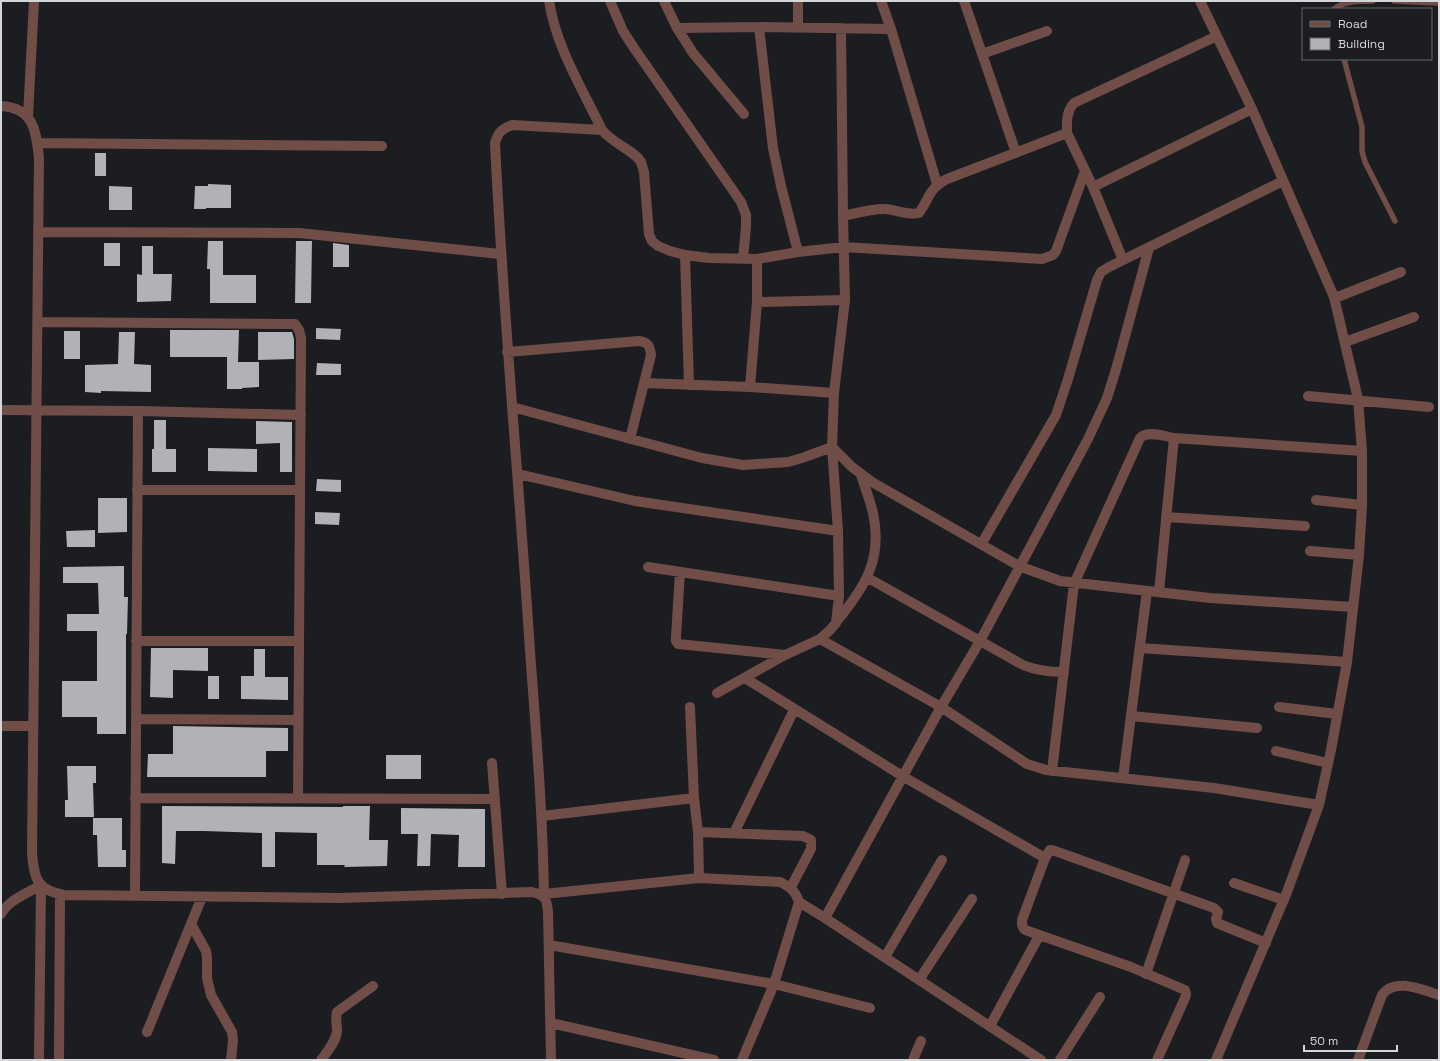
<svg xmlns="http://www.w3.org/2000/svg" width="1440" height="1061" font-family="'Space Grotesk',sans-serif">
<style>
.building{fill:#b2b1b7}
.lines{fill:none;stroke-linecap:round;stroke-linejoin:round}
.lane{stroke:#714d48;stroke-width:5.5}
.street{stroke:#714d48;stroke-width:10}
</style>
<rect width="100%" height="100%" fill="#1b1d21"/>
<!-- building -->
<path class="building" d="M95,153h11v23h-11z
M208,184l23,1v23h-25v1h-12l1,-23h13z
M109,186l23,1v23h-23z
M208,241h15v34h33v28h-46v-34h-3z
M296,241h16l-1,62h-16z
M104,243h16v23h-16z
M333,243l16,2v22h-16z
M142,246h11v28h19l-1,27 -34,1v-28l5,1z
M316,328l25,1 -1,11 -24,-1z
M170,330h69l-1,32h21v25l-17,1v1h-15v-32h-57z
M64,331h16v28h-16z
M119,332h16l-1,32 17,1v27l-50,-1v2l-16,-1v-27l33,-1z
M258,332h34l2,7v20l-36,1z
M317,363l24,1v11h-25z
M154,420h12v29h10v23h-24v-23h2z
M256,421l36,1v50h-12v-29l-24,1z
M208,448l49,1v23l-49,-1z
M317,479l24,1v12l-25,-1z
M98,498h29v34l-29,1z
M315,512l25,1 -1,12 -24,-1z
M95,530v17h-28l-1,-16z
M124,566v31h4l-1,37h-1v100h-29v-17h-35v-36h35v-50h-30v-17h32l-1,-31h-35v-16z
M151,648h57v23l-35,-1v28l-23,-1z
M254,649h11v28h23v23l-47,-1v-23h13z
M208,676h11v23h-11z
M173,726l115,2v23h-22v26h-119l1,-23h25z
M386,755h35v24h-35z
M67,766h29v17h-3l1,34h-29v-17h3z
M162,806l181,1v-1h27l-1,34h19l-1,26 -43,1 1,-2h-28v-32l-42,-1v35h-13v-34l-58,-2h-28l-1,33 -13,-1z
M401,808l84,1v58h-27l1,-32 -28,-1 -1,32h-13l1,-32h-17z
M93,818h29v32h4v17h-28l-1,-32h-4z"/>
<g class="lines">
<!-- lane -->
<path class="lane" d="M1394,1l45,2
M1334,9c9,-8 27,-8 39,-8
M1344,59l18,68v24l3,11 30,59"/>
<!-- street -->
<path class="street" d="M549,1c7,46 33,87 53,129 10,13 33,21 39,32 1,3 2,7 3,10l5,62 3,7 6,5 12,5 15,4 24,3 48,1 41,-7 46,-5 198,12 11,-4 3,-4 29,-80
M610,1l13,30 11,17 107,154 5,13v12l-3,32
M664,1l13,27 16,25 51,61
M881,1l10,28 46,155
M964,1l52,152
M1200,1l52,108 82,188 24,102 4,52v54l-3,50 -12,107 -16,88 -12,55 -32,87 -71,168
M759,27l14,121 8,38 17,66
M677,28l82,-1 132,2
M798,28v-27
M841,28l2,188
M982,54l65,-23
M1,106c33,2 35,25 38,52l-7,695c2,26 5,37 32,42l276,3 192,-6c13,3 15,7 16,20l3,148
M28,116l6,-115
M1067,133c0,-12 -1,-21 7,-30l143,-67
M37,143l345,3
M1093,187l159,-78
M39,232l260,1 201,21
M685,255l4,130
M1123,260l-30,-73 -26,-54 -120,46c-19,10 -17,19 -28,34 -11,3 -24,-4 -35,-4 -14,0 -27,4 -41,7l2,84 -11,93 -2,54 20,20 20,15 147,84 41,15 150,17 143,9
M1335,298l66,-26
M757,302l88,-2
M38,322l249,2h8l4,6 2,8 -3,460
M1345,342l69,-25
M507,352l132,-11c9,1 11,5 12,14l-21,84
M644,383l106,4 84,6
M750,387l7,-85v-43
M1308,396l121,11
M512,407l190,51 41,7 45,-3 14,-4 30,-11 6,84 1,65 -3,27 -6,7 -10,9 -35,16 -68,38
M1,410l137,1 163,4
M518,474l117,27 203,30
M137,490h163
M1316,500l46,5
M1166,517l139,9
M982,543l74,-128 12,-36 29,-99 4,-8 8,-5 174,-86
M1310,551l49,4
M648,567l191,29
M680,572l-4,65v4l2,3 107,11
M868,578l155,87c14,6 26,7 41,7
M1159,592l15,-154
M837,621c28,-34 46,-62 36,-108 -3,-13 -8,-26 -12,-38
M820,639l121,68 86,57 19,6 168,18 105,17
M136,641h163
M1140,648l207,14
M745,678l159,99 141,81 -23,62v5l2,4 4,2 103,36 54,23 1,4 -1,4 -28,62
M690,707l4,91 4,34 1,46
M1279,707l58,7
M1131,716l126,12
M136,719l162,1
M1,726h32
M1276,751l52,12
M492,763l10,131
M1052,771l22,-187 66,-146c7,-8 24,-2 34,0l188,13
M1123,778l24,-187
M135,798l360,1
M542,816l152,-18
M698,832l105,4 8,4v9l-20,38
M734,833l60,-123
M1045,858l5,-8 5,1 159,57 4,4 -2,7 1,4 49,20
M1234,883l50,17
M544,894l155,-16 81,4c10,5 15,8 19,20l-25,82 -32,76
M135,896l3,-485
M544,897c-1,-82 -8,-164 -14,-246 -11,-170 -27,-338 -35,-508 3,-10 6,-14 17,-18l90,5
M799,902l26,16 216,142
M1,914c7,-14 27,-21 40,-29
M825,918l116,-211 39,-66 108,-202 19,-41 10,-32 32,-118
M191,924l15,27 1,6v21l4,17 21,37 1,8 -2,20
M549,945l225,39 96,24
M885,957l57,-97
M1146,974l39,-114
M919,980l53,-81
M551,1023l163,37
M990,1026l49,-90
M147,1032l55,-135
M39,1060l2,-175
M59,1060l1,-166
M321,1060c6,-8 15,-18 16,-29 0,-7 -2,-13 0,-19l36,-26
M913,1060l8,-19
M1060,1060l40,-63
M1358,1060l24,-65c13,-18 40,-5 57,0"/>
</g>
<!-- border -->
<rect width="1440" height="1061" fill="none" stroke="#d5d6d9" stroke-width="4"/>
<!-- legend -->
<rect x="1302" y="8" width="130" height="52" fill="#1b1d21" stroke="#65676b"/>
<rect x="1310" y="21" width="20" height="6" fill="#714d48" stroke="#65676b"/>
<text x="1338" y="28" font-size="12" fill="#d5d6d9">Road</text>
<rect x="1310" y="38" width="20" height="12" fill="#b2b1b7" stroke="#65676b"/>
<text x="1338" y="48" font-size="12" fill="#d5d6d9">Building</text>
<!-- scale -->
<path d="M1304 1045v6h93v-6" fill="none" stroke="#d5d6d9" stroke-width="2"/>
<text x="1310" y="1045" font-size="12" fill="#d5d6d9" stroke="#1b1d21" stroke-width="3" paint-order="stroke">50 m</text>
</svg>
